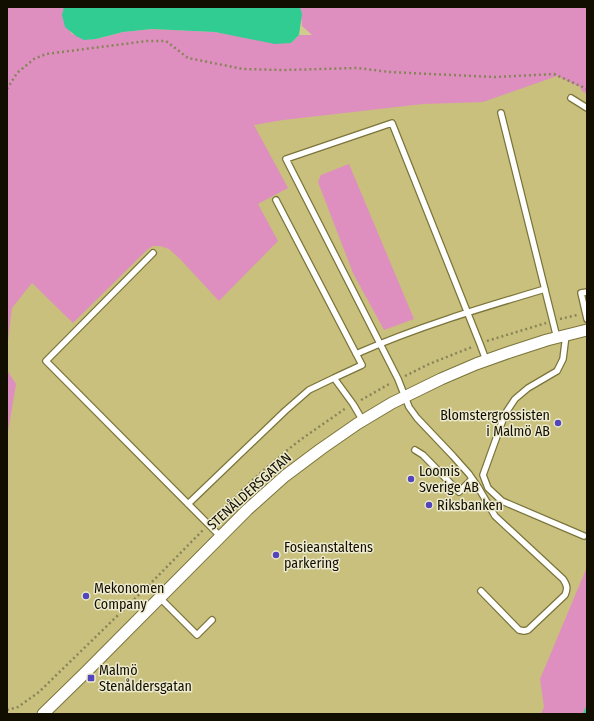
<svg xmlns="http://www.w3.org/2000/svg" width="594" height="721" font-family="'Fira Sans Condensed',sans-serif">
<style>
.built{fill:#c8c07c}
.green{fill:#de8fc0}
.water{fill:#30cc91}
.lines{fill:none;stroke-linecap:round;stroke-linejoin:round}
.stream{stroke:#30cc91;stroke-width:4}
.lane-casing{stroke:#7b743b;stroke-width:8}
.street-casing{stroke:#7b743b;stroke-width:13}
.path{stroke:#888459;stroke-width:2.5;stroke-dasharray:2 3;stroke-linecap:butt}
.lane{stroke:#fff;stroke-width:5.5}
.street{stroke:#fff;stroke-width:11}
.poi-dot{fill:#5345bc;stroke:#edeacd;stroke-width:1.5}
.labels{text-anchor:middle;stroke-width:3;stroke-linejoin:round;paint-order:stroke}
.poi-label{font-size:14px;fill:#110e00;stroke:#edeacd;text-anchor:start}
.street-label{font-size:14px;fill:#110e00;stroke:#edeacd}
</style>
<rect width="100%" height="100%" fill="#d1cb8f"/>
<!-- built -->
<path class="built" d="M7,48l580,17v649h-580z"/>
<!-- green -->
<path class="green" d="M7,7h58v16l7,11 15,4 9,1 27,-7 29,-3 63,3 29,5 47,6 8,-8h13l-10,-9 -2,-19h287v87l-5,-3 -2,-4 -23,-11 -74,26 -60,2 -140,16 -29,5 34,63 -30,16 20,37 -59,60 -39,-42 -11,-10 -9,-3h-7l-6,4 -74,73 -41,-40 -20,25 -5,41z
M349,164l65,155 -30,11 -31,-57 -35,-91 3,-7z
M7,370l9,14 -9,54z
M587,567v147h-46l3,-7 -4,-28z"/>
<!-- water -->
<path class="water" d="M64,7h236l2,7 -3,21 -8,8 -16,1 -60,-12 -63,-3 -29,3 -27,7 -12,1 -8,-4 -11,-9 -3,-12z"/>
<g class="lines">
<!-- stream -->
<path class="stream" d="M585,714l2,-5"/>
<defs>
<path id="lane" d="M571,98l16,10
M501,113l56,225
M276,200l86,165 -28,13
M153,253l-107,108 175,176
M587,292l-6,1 6,26
M566,335l-3,24 -6,12 -29,17 -13,11 -10,15 -13,36 -9,25 5,13 14,13 82,35
M356,354c61,-27 125,-46 189,-65
M415,450l8,5 36,37 13,-13
M188,504l97,-93 24,-21 25,-12 19,26 10,17
M481,591l38,39 5,1 4,-1 37,-35c3,-7 2,-10 -2,-16l-68,-63 -17,-29 -9,-13 -16,-18 -36,-38 -8,-11 -11,-28 -112,-220 106,-36 88,221 6,16
M160,598l37,37 15,-15"/>
<path id="street" d="M43,714l43,-42 161,-162 38,-34 36,-27 36,-25 35,-21 49,-24 35,-15 34,-12 37,-12 40,-10"/>
</defs>
<!-- lane casing -->
<use href="#lane" class="lane-casing"/>
<!-- street casing -->
<use href="#street" class="street-casing"/>
<!-- path -->
<path class="path" d="M7,89l10,-16 17,-14 12,-5 101,-13h19l22,17 55,11 41,1 74,-2 31,4 105,5 60,-3 33,15
M560,319l17,-4
M487,341l59,-18
M405,376l24,-12 43,-17
M361,400l30,-17
M213,519c28,-29 58,-57 90,-81 14,-10 29,-20 43,-30
M7,710l11,-3 21,-15 111,-108 53,-54"/>
<!-- lane -->
<use href="#lane" class="lane"/>
<!-- street -->
<use href="#street" class="street"/>
</g>
<!-- markers -->
<g class="poi-dot">
<circle cx="558" cy="423" r="4"/>
<circle cx="411" cy="479" r="4"/>
<circle cx="429" cy="505" r="4"/>
<circle cx="276" cy="555" r="4"/>
<circle cx="86" cy="596" r="4"/>
<rect x="87" y="674" width="8" height="8" rx="2"/>
</g>
<g class="labels">
<!-- poi labels -->
<g class="poi-label">
<text x="550" y="420" text-anchor="end">Blomstergrossisten<tspan x="550" dy="16">i Malmö AB</tspan></text>
<text x="419" y="476">Loomis<tspan x="419" dy="16">Sverige AB</tspan></text>
<text x="437" y="510">Riksbanken</text>
<text x="284" y="552">Fosieanstaltens<tspan x="284" dy="16">parkering</tspan></text>
<text x="94" y="593">Mekonomen<tspan x="94" dy="16">Company</tspan></text>
<text x="99" y="675">Malmö<tspan x="99" dy="16">Stenåldersgatan</tspan></text>
</g>
<!-- street labels -->
<g class="street-label">
<text transform="translate(249 491) rotate(-42)" y="5">STENÅLDERSGATAN</text>
</g>
</g>
<!-- border -->
<rect width="594" height="721" fill="none" stroke="#110e00" stroke-width="16"/>
</svg>
